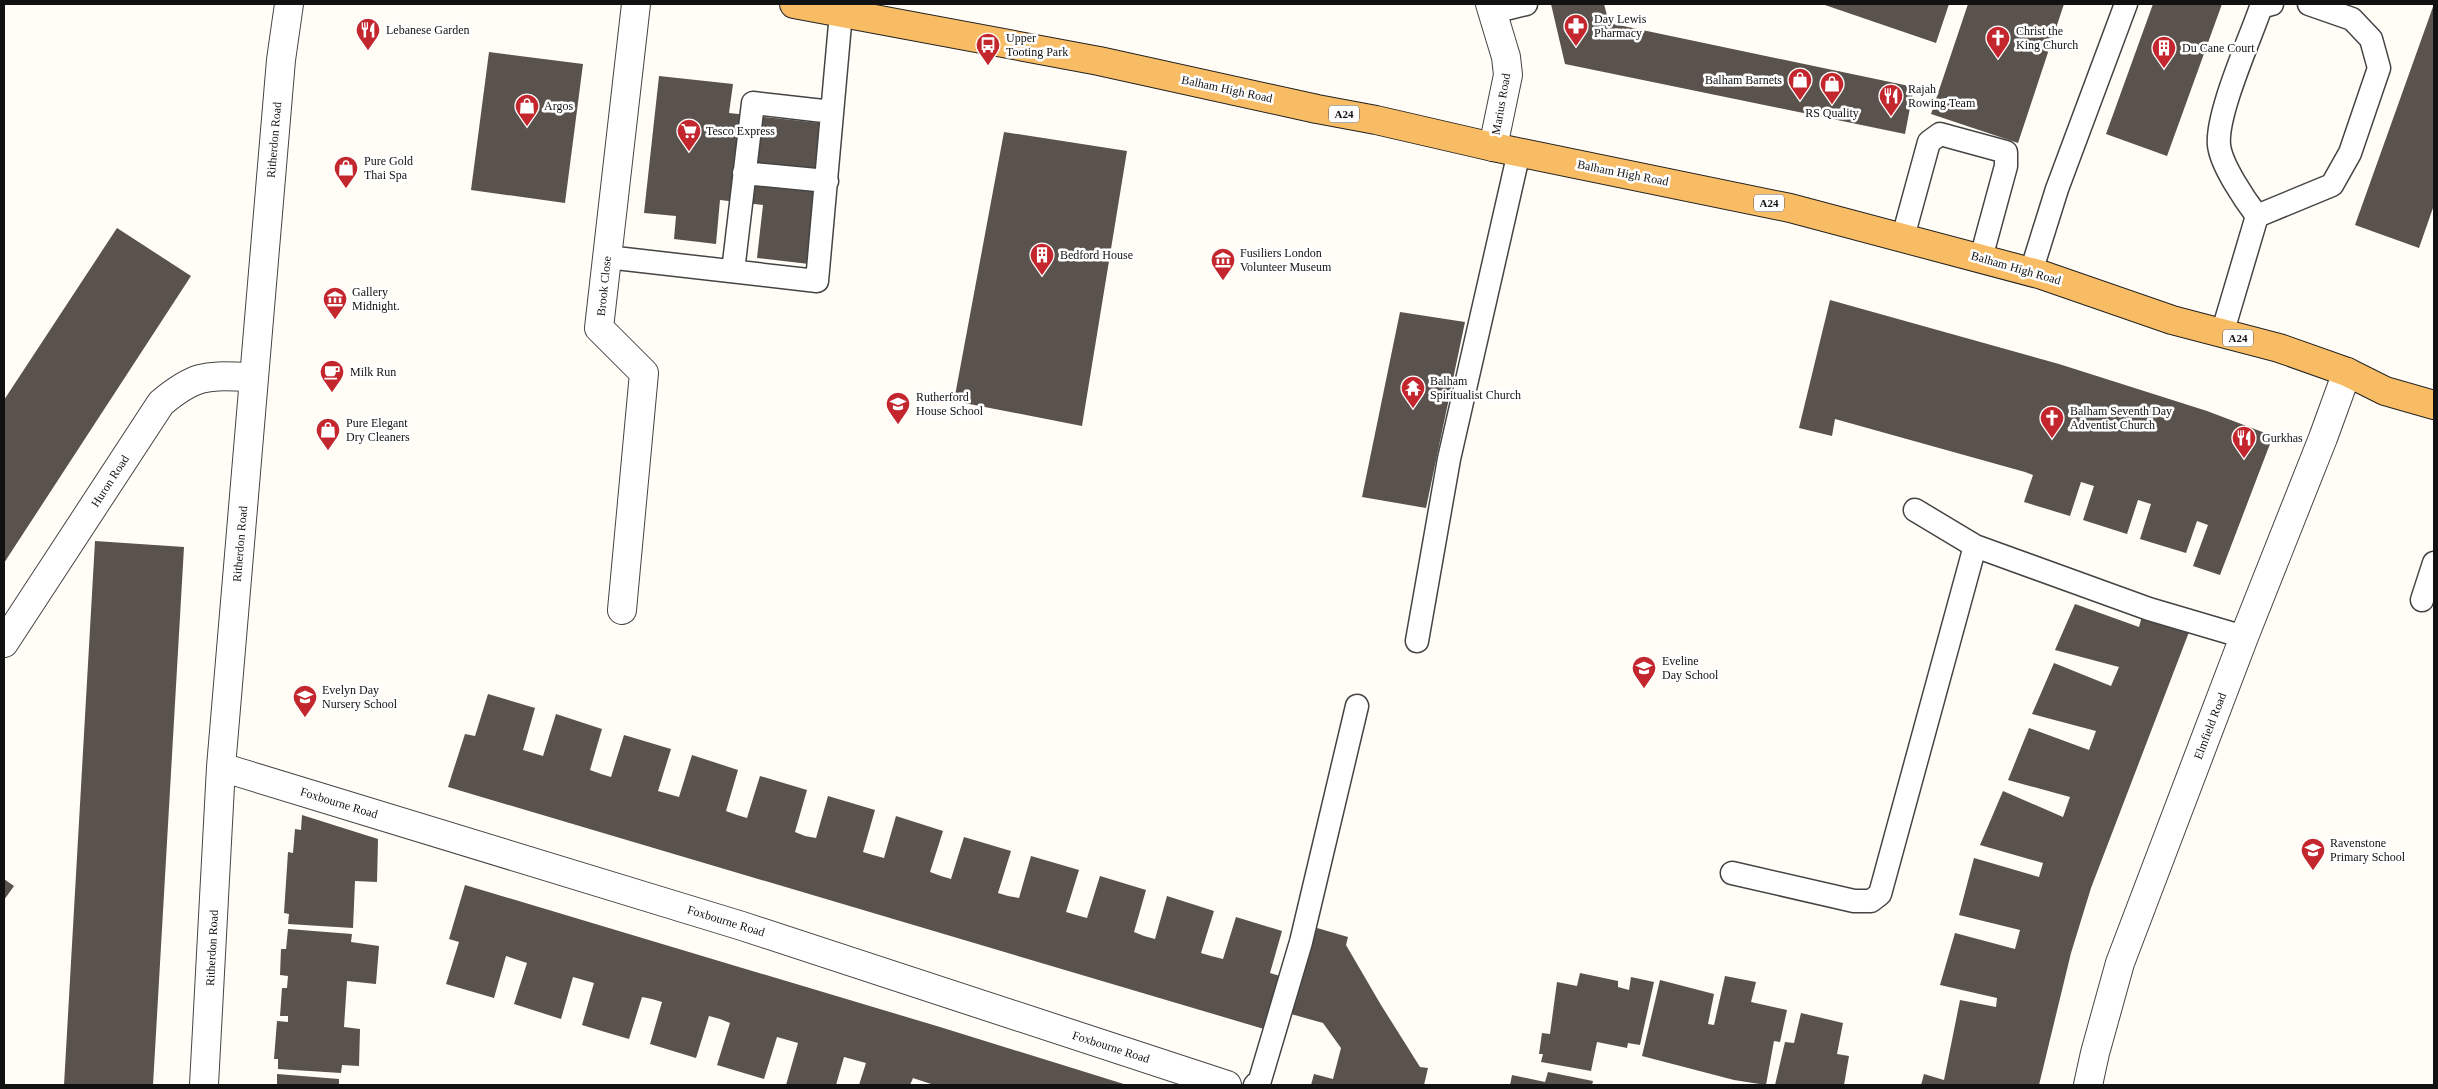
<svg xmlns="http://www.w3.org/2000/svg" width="2438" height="1089" font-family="Georgia,serif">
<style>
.building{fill:#5a524d}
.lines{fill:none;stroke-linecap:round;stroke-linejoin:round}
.service-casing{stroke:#444;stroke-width:25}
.minor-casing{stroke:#444;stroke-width:30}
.trunk-casing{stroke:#222;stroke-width:30}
.service{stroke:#fff;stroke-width:22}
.minor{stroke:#fff;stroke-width:28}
.trunk{stroke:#f7bc64;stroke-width:28}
.labels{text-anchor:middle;stroke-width:5;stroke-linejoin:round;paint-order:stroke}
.shield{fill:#fff;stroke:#585858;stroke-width:1}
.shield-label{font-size:11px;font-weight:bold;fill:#111}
.poi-label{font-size:12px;fill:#111;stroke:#fff;text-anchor:start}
.street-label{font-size:12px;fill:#111;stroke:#fff}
</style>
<rect width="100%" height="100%" fill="#fffdf5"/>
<!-- building -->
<path class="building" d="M1551,4h53l5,19 305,64 -9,47 -340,-70z
M1822,4h127l-13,39z
M1968,4h96l-46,139 -87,-29z
M2153,4h69l-55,152 -61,-22z
M2434,4v201l-15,43 -64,-23z
M489,52l94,12 -18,139 -94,-13z
M659,76l74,8 -4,29 91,10 -11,141 -52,-6 6,-53 -43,-5 -4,44 -42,-5 2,-23 -32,-3z
M1004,132l123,19 -45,275 -128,-25z
M117,228l74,48 -187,287v-163z
M1830,300l229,64 148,47 66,25 -53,139 -27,-9 15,-41 -11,-4 -11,32 -46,-14 11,-35 -13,-4 -11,34 -44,-14 11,-34 -13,-4 -11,34 -46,-14 9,-27 -8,-3 -190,-53 -3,17 -33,-8z
M1400,312l65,10 -39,186 -64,-11z
M95,541l89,6 -31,538h-89z
M2075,604l64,23 3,-11 47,16 -98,256 -20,65 -32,132h-118l3,-11 20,6 16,-80 36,7 1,-9 -57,-13 15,-52 60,16 5,-19 -61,-15 15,-57 65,19 4,-14 -63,-18 23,-54 60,26 7,-20 -62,-17 21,-52 60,22 7,-19 -64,-17 22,-51 57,23 8,-19 -64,-17z
M488,694l47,14 -12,42 20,6 13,-42 46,15 -12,41 11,4 10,3 13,-42 47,14 -13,42 21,6 13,-42 46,15 -12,41 11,4 10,3 13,-42 47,14 -12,42 10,4 11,2 12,-42 47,14 -12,42 10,3 11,3 12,-42 47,15 -13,41 11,4 10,3 13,-42 47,14 -13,42 10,3 11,2 12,-42 48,14 -13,42 10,3 11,3 13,-42 46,14 -12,42 10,4 11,3 12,-43 47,15 -13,42 10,3 12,3 13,-42 46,14 -12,42 10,3 -16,53 -816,-242 17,-53 10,2z
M302,815l76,24 -1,43 -22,-1 -2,47 -65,-4 1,-10 -5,-1 4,-61 5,1 2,-24 6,1z
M4,879l10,7 -10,14z
M465,885l475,142 187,58h-193l-21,-7 -3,7h-51l7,-22 -22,-6 -8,28h-50l12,-42 -21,-6 -13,42 -47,-14 13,-42 -10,-4 -11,-3 -13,42 -46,-14 12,-42 -10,-3 -10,-2 -13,42 -24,-7 -23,-7 12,-42 -21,-6 -12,42 -47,-15 13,-41 -21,-7 -12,42 -48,-14 13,-42 -10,-3z
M1317,928l31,9 -2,8 35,60 39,62 8,1 -4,17h-113l3,-11 19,5 8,-31 -18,-25 -32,-9z
M288,929l64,5 -1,8 28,4 -3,38 -29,-3 -3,46 16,2 -1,37 -17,-1 -1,8 -63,-4v-10h-4l3,-38 11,1v-6h-8l2,-28h5l1,-12 -8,-1 1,-26h5z
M1580,973l38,8v6l11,3 2,-13 23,5 -14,63 -12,-2 -1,5 -30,-6 -6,29 -50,-9 2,-8h-4l3,-21 8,1 7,-52 20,4z
M1725,976l31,6 -5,20 36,8 -7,32 -6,-1 -8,44 -32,-5 -92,-24 18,-76 54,14 -6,30 6,1z
M1801,1013l42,10 -6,31 12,2 -5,29h-69l10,-43 9,1z
M1548,1072l45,9 -1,4h-82l2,-10 33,7z
M277,1074l62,5v6h-62z"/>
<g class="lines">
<defs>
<path id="service" d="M2272,4l-11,3c-11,32 -45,107 -42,138 2,20 26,55 38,71l75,-31 18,-32 29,-85 -8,-29 -19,-20 -43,-15
M1493,12l33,-8
M744,173l83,8
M1903,237l26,-95 11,-8 66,18v14l-25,92
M607,257l210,24 24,-268
M733,271l20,-168 79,9
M2031,272l26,-83 69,-185
M2222,334l35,-118
M1915,510l60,36 174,63 95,28
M2422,600l12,-37
M1417,641l32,-182 70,-307
M1732,873l122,28h17l9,-7 95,-348
M1255,1085l5,-5 41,-138 56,-236"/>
<path id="minor" d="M1490,4l16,53 2,18 -15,72
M622,610l22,-237 -45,-45 37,-324
M4,643l157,-240c37,-31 47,-27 93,-26
M221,767l521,159 485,159
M204,1085l17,-318 60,-707 8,-56
M2088,1085l7,-32 25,-90 124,-326 79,-199 24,-66"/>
<path id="trunk" d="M794,4l305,57 218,48 59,11 117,27 297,61 252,67 130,45 107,28 68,24 38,19 49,14"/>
</defs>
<!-- service casing -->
<use href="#service" class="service-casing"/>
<!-- minor casing -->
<use href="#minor" class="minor-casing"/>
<!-- trunk casing -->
<use href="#trunk" class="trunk-casing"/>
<!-- service -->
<use href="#service" class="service"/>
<!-- minor -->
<use href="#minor" class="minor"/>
<!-- trunk -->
<use href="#trunk" class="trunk"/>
</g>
<!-- icons -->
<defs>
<symbol id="pharmacy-pin" viewBox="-11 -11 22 30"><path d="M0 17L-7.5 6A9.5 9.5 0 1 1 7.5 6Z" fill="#c4262e" stroke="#fff"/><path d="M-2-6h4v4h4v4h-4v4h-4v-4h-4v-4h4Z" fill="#fff"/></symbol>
<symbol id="restaurant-pin" viewBox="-11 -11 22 30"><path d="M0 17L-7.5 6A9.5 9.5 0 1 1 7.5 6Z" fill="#c4262e" stroke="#fff"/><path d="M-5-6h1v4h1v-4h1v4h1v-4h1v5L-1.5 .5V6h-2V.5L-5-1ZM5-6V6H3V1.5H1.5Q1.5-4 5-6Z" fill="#fff"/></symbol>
<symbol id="church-pin" viewBox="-11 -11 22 30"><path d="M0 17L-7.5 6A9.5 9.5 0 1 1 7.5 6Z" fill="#c4262e" stroke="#fff"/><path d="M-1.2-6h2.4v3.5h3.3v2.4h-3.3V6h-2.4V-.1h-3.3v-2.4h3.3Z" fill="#fff"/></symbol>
<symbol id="bus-pin" viewBox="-11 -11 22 30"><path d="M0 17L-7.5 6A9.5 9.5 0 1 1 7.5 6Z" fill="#c4262e" stroke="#fff"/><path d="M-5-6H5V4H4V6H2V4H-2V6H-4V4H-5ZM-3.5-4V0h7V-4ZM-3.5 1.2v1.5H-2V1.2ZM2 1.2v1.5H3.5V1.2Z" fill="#fff"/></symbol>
<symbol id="building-pin" viewBox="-11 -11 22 30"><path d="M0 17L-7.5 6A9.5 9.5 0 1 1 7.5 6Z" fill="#c4262e" stroke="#fff"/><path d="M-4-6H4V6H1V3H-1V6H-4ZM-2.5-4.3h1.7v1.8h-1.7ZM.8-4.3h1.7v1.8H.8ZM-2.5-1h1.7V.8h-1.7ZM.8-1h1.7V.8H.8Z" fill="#fff"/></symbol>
<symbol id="shop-pin" viewBox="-11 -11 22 30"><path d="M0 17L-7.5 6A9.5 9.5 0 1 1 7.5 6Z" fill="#c4262e" stroke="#fff"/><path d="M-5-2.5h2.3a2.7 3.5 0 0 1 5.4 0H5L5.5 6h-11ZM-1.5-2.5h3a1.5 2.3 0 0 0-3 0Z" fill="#fff"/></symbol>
<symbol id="supermarket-pin" viewBox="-11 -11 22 30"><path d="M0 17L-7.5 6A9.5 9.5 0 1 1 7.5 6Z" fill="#c4262e" stroke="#fff"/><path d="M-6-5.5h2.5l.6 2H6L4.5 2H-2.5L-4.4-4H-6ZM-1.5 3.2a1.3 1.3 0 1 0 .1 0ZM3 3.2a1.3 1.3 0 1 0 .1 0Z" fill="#fff"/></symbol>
<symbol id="museum-pin" viewBox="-11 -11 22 30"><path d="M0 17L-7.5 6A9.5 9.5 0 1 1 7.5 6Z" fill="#c4262e" stroke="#fff"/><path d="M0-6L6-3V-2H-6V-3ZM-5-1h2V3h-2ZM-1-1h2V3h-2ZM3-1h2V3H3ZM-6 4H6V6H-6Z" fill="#fff"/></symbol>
<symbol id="cafe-pin" viewBox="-11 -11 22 30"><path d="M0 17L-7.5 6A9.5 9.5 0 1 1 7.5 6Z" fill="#c4262e" stroke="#fff"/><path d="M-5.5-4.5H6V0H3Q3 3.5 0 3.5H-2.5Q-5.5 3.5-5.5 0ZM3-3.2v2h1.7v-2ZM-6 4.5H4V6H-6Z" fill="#fff"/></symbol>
<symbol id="temple-pin" viewBox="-11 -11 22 30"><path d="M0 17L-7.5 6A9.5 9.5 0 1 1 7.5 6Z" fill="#c4262e" stroke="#fff"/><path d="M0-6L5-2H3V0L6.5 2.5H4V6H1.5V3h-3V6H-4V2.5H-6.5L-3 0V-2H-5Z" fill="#fff"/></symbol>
<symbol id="school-pin" viewBox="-11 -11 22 30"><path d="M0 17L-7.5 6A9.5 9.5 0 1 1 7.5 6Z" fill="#c4262e" stroke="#fff"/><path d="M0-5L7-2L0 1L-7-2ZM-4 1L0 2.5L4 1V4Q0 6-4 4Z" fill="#fff"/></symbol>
</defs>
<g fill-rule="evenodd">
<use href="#pharmacy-pin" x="1562" y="12" width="28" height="38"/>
<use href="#restaurant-pin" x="354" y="16" width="28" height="38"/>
<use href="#church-pin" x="1984" y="24" width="28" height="38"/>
<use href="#bus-pin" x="974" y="31" width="28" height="38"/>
<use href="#building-pin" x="2150" y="34" width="28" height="38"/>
<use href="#shop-pin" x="1786" y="66" width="28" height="38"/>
<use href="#shop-pin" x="1818" y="70" width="28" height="38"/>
<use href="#restaurant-pin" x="1877" y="82" width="28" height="38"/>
<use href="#shop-pin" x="513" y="92" width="28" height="38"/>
<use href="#supermarket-pin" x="675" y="117" width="28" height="38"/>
<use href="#shop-pin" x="332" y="154" width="28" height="38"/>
<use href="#building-pin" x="1028" y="241" width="28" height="38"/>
<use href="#museum-pin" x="1209" y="246" width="28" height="38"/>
<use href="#museum-pin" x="321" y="285" width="28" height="38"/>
<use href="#cafe-pin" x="318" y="358" width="28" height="38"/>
<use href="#temple-pin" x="1399" y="374" width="28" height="38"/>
<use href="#school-pin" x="884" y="390" width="28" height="38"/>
<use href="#church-pin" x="2038" y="404" width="28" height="38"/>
<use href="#shop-pin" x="314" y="416" width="28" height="38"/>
<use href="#restaurant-pin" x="2230" y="424" width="28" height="38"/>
<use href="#school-pin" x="1630" y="654" width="28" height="38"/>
<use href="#school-pin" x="291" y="683" width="28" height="38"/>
<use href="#school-pin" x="2299" y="836" width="28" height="38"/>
</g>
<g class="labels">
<!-- shield labels -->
<g class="shield">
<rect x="1329" y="105.5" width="30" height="17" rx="4"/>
<rect x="1754" y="194.5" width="30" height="17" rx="4"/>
<rect x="2223" y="329.5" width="30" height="17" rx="4"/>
</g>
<g class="shield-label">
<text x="1344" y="118">A24</text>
<text x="1769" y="207">A24</text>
<text x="2238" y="342">A24</text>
</g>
<!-- poi labels -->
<g class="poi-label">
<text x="1594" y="23">Day Lewis<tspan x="1594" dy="14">Pharmacy</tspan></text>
<text x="386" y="34">Lebanese Garden</text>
<text x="2016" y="35">Christ the<tspan x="2016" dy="14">King Church</tspan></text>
<text x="1006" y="42">Upper<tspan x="1006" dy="14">Tooting Park</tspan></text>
<text x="2182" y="52">Du Cane Court</text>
<text x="1782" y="84" text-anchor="end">Balham Barnets</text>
<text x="1908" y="93">Rajah<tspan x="1908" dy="14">Rowing Team</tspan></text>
<text x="544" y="110">Argos</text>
<text x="1832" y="117" text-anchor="middle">RS Quality</text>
<text x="706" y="135">Tesco Express</text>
<text x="364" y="165">Pure Gold<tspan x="364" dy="14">Thai Spa</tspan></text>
<text x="1240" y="257">Fusiliers London<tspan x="1240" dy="14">Volunteer Museum</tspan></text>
<text x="1060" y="259">Bedford House</text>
<text x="352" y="296">Gallery<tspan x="352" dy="14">Midnight.</tspan></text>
<text x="350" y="376">Milk Run</text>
<text x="1430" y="385">Balham<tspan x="1430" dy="14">Spiritualist Church</tspan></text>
<text x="916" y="401">Rutherford<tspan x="916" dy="14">House School</tspan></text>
<text x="2070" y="415">Balham Seventh Day<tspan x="2070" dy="14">Adventist Church</tspan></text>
<text x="346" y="427">Pure Elegant<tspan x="346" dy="14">Dry Cleaners</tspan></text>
<text x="2262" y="442">Gurkhas</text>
<text x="1662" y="665">Eveline<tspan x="1662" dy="14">Day School</tspan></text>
<text x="322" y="694">Evelyn Day<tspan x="322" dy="14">Nursery School</tspan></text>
<text x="2330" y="847">Ravenstone<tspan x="2330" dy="14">Primary School</tspan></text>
</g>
<!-- street labels -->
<g class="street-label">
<text transform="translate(1227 89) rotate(12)" y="4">Balham High Road</text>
<text transform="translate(1501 104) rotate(-80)" y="4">Marius Road</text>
<text transform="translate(274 140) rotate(-85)" y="4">Ritherdon Road</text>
<text transform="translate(1623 173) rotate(11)" y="4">Balham High Road</text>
<text transform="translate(2016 268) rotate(16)" y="4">Balham High Road</text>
<text transform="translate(604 286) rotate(-84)" y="4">Brook Close</text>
<text transform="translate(110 481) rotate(-57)" y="4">Huron Road</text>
<text transform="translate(240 544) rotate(-85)" y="4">Ritherdon Road</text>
<text transform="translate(2210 726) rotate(-69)" y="4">Elmfield Road</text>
<text transform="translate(339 803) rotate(17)" y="4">Foxbourne Road</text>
<text transform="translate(726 921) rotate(17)" y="4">Foxbourne Road</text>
<text transform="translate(212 948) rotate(-87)" y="4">Ritherdon Road</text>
<text transform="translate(1111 1047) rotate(18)" y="4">Foxbourne Road</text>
</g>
</g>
<!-- border -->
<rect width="2438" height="1089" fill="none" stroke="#111111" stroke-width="10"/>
</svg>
